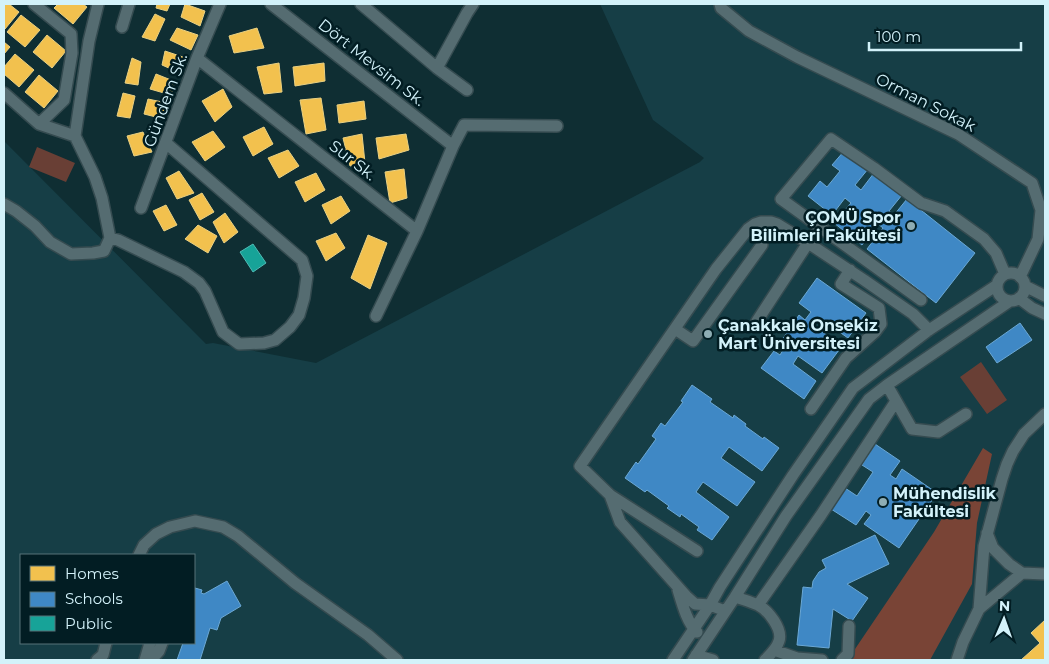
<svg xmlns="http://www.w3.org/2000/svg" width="1049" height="664" font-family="Montserrat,sans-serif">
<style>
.built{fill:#163e46;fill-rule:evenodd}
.green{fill:#693f35}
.forest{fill:#794436}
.homes{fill:#f2c14e;stroke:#e9d082}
.schools{fill:#3f88c5;stroke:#6ba8d5}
.public{fill:#17a398;stroke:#4fbbb5}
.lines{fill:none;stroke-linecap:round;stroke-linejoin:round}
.minor-casing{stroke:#354b50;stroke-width:14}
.minor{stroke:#556c71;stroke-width:11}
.poi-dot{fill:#8eadb4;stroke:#021d23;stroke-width:2}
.labels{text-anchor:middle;stroke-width:5;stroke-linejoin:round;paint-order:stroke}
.street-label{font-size:16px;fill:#d3f2fa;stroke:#021d23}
.poi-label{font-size:16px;font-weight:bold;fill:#d3f2fa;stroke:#021d23;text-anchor:start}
</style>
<rect width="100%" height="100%" fill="#0f2e33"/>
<!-- built -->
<path class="built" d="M600,4h445v656h-1041v-519l202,203 7,-1 103,20 384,-201 4,-4 -51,-38zM21,555h173v88h-173z"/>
<!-- green -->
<path class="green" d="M37,147l38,16 -9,19 -37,-15z
M981,362l26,38 -20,14 -27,-37z"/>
<!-- forest -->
<path class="forest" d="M983,448l9,6 -15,69 -5,61 -42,76h-86l11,-11 79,-117z"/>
<!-- homes -->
<path class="homes" d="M4,4h5l10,8 -14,17 -1,-1z
M58,4h25l4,3 -14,17 -19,-16z
M157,4h13l-3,7 -11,-3z
M185,4l20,7 -5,15 -19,-9z
M155,14l10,5 -10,22 -13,-4z
M21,15l19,15 -15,17 -18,-15z
M177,28l21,7 -7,15 -21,-10z
M257,28l7,20 -30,5 -5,-17z
M47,35l19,16 -14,17 -19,-16z
M4,42l6,5 -6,7z
M165,51l21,7 -6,15 -18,-8z
M15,54l19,16 -15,17 -15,-13v-7z
M132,58l9,4 -3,23 -13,-2z
M279,63l3,29 -18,2 -7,-27z
M324,63l1,18 -30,5 -2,-19z
M156,74l20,8 -5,13 -21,-6z
M39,75l19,16 -14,17 -19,-16z
M223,89l9,18 -17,15 -13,-21z
M123,93l12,3 -5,22 -13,-2z
M321,98l5,32 -20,4 -6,-34z
M148,99l19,4 -3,16 -20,-5z
M364,101l2,18 -27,4 -2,-18z
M264,127l9,17 -20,12 -10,-19z
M213,131l12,16 -20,14 -13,-19z
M143,132l9,20 -18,4 -7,-20z
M362,134l3,29 -15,3 -7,-28z
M406,134l3,16 -30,9 -3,-21z
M288,150l11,16 -20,12 -11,-20z
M404,169l3,29 -17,5 -5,-31z
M179,171l15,22 -17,6 -11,-21z
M316,173l9,17 -20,12 -10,-20z
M202,193l12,19 -14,8 -11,-20z
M341,196l9,15 -19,13 -9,-19z
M166,205l11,20 -13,6 -11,-20z
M225,213l13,19 -14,11 -11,-21z
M198,225l19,11 -9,17 -23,-14z
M336,233l9,15 -19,13 -10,-20z
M368,235l19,8 -17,46 -19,-11z
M1045,620v40h-24l19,-17 -9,-10z"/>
<!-- schools -->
<path class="schools" d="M845,150l23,19 -13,16 6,5 13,-17 28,22 -13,16 5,4 13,-16 68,54 -39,50 -69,-54 16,-21 -5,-4 -16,21 -28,-22 17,-20 -6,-5 -13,17 -24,-19 12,-15 7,6 13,-16 -8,-6z
M817,278l49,35 -18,25 -30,-21 -5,8 29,21 -20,27 -24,-17 -5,8 23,17 -12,18 -43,-31 13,-17 6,4 5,-8 -5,-4 19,-28 6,5 6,-8 -12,-9z
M1020,323l12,17 -35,23 -11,-16z
M692,385l20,14 -2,3 23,16 1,-3 12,9 -1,2 18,13 1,-2 15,11 -17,23 -33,-24 -8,11 34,24 -18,24 -34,-24 -7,10 33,25 -17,23 -15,-10 2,-3 -18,-13 -1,3 -13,-9 2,-2 -22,-16 -2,2 -20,-14 11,-16 2,2 18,-25 -4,-3 9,-13 4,3 18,-24 -2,-1z
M875,444l25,17 -10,14 6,4 6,-10 35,24 -38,55 -35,-24 7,-9 -5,-4 -10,14 -25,-16 14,-21 12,8 16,-24 -11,-7z
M875,535l14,29 -42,20 21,14 -16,23 -19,-12 -4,39 -32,-3 6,-58 9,1 1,-7 6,-9 7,-4 -4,-8z
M227,581l14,25 -20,12 -4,12 -7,-2 -10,32h-23l6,-17h11v-49l1,-6 7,2 -1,3 3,1z"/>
<!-- public -->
<path class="public" d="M253,244l13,19 -13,9 -13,-20z"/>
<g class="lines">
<defs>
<path id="minor" d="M34,4l37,30 1,19 -8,47 -25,24
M271,4l182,142
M361,4l76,64
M720,4l1,4 28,23 48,26 161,77 74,49 9,27 -3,29 -18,38
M122,27l7,-23
M197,58l220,173
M467,90l-30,-22 30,-55 6,-9
M4,93l35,31 36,12
M4,204l12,7 19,15 15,16 21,12 22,-1 11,-2 6,-13 -8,-40 -7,-21 -20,-41 14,-95 9,-37
M141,208l56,-150 23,-54
M110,238l8,2 66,32 15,11 6,8 18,41 16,12 25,-1 11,-3 15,-13 9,-12 5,-17 3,-22 -5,-16 -136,-117
M997 287a14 14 0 1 1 28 0a14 14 0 1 1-28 0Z
M1025,286l20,10
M1019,298l13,10 13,6
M921,300l-140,-101 50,-60 43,29 47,35 24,8 39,28 12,14 9,21
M376,316l41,-85 36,-85 11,-21 93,1
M757,321l51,-78 12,-16
M675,329l18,12 69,-96
M887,385l25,44 26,3 28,-18
M811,409l35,-51 29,-26 6,-8 -2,-16 -38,-24 9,-14
M610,495l87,56
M987,533l6,15 16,16 13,9 23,1
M139,555l5,-10 12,-11 14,-7 25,-6 28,6 15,9 57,47 73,52 29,25
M678,590c4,13 9,33 19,42
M735,597c7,2 16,5 23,8 10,5 25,24 21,36 -2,7 -9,14 -14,19
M758,605l63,-90 75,-114
M979,609l43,-36
M725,611l-15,-6 -15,-1 -9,-8 -66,-74 -10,-27 -30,-29 136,-197 32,-40 7,-5 6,-2h10l6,2 31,19 56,37 49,34 16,16
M774,650l23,8 25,2
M696,655l17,5
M97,660l6,-5 3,-12
M145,660l5,-17
M151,660l8,-9 3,-8
M673,660l37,-55 10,-18 73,-112 60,-87 76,-58 68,-45
M693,660l42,-63 51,-81 83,-117 18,-14 123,-84
M842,660l6,-6 1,-28
M957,660l6,-18 16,-33 5,-63 18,-67 5,-15 6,-13 11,-17 21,-20"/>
</defs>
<!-- minor casing -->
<use href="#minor" class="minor-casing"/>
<!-- minor -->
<use href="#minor" class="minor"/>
</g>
<!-- markers -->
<g class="poi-dot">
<circle cx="911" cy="226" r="5"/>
<circle cx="708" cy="334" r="5"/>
<circle cx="883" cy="502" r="5"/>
</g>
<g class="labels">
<!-- street labels -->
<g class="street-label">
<text transform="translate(372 62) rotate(38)" y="6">Dört Mevsim Sk.</text>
<text transform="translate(165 100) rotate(-70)" y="6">Gündem Sk.</text>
<text transform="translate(926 102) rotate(27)" y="6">Orman Sokak</text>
<text transform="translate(353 160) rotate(38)" y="6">Sur Sk.</text>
</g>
<!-- poi labels -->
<g class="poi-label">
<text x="901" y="223" text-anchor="end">ÇOMÜ Spor<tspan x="901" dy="18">Bilimleri Fakültesi</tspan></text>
<text x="718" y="331">Çanakkale Onsekiz<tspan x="718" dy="18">Mart Üniversitesi</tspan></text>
<text x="893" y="499">Mühendislik<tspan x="893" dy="18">Fakültesi</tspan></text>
</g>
</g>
<!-- border -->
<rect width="1049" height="664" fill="none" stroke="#d3f2fa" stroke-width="10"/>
<!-- legend -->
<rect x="20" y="554" width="175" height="90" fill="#021d23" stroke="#567279"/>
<rect x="30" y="566" width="25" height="15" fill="#f2c14e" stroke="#567279"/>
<text x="65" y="579" font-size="15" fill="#d3f2fa">Homes</text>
<rect x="30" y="592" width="25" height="15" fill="#3f88c5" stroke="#567279"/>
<text x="65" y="604" font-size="15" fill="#d3f2fa">Schools</text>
<rect x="30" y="616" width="25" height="15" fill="#17a398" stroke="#567279"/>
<text x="65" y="629" font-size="15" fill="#d3f2fa">Public</text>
<!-- north arrow -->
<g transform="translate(1004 619) rotate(2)" stroke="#021d23" stroke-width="4" paint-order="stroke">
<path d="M0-4L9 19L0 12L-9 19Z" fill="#d3f2fa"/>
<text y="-8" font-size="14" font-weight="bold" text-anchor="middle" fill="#d3f2fa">N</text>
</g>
<!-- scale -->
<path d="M869 42v8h152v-8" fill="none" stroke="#d3f2fa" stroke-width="2.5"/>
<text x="876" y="42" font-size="15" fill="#d3f2fa" stroke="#021d23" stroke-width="4" paint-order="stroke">100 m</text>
</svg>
